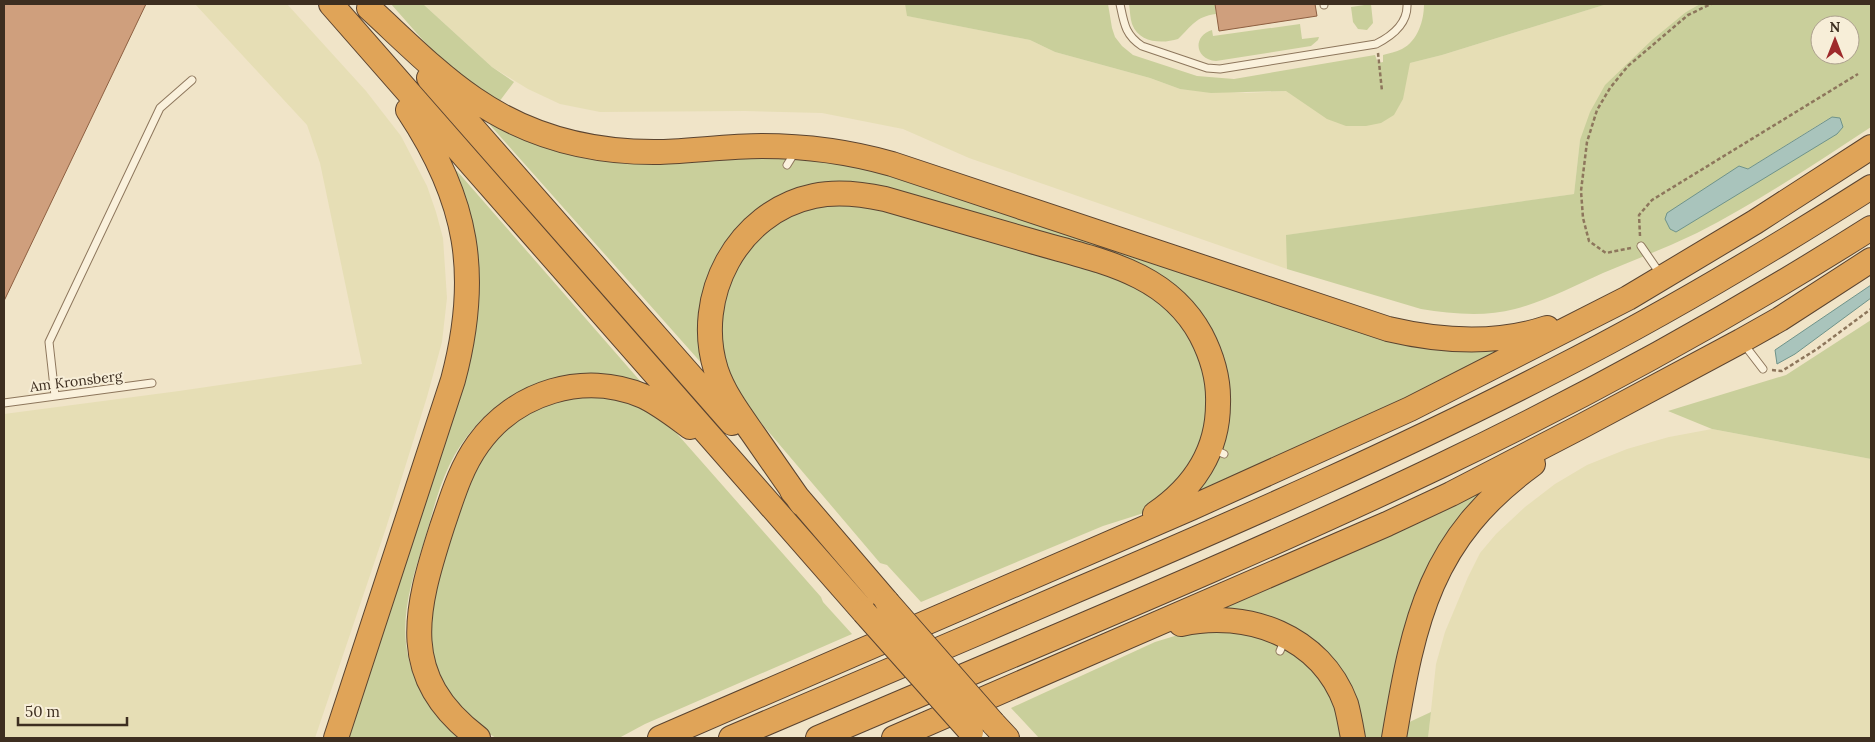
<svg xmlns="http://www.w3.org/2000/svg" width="1875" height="742" font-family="Lora,serif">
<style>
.farmland{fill:#e6deb5}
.green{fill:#c9cf9b;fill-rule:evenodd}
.water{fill:#a9c4bc;stroke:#6f938a}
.building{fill:#cf9f7d;stroke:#8d5f41}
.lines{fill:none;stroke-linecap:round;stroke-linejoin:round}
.lane-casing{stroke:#8d765c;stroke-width:9}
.highway-casing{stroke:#5b4430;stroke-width:26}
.path{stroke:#8d765c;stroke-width:2.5;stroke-dasharray:4 2.5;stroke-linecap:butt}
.lane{stroke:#faf1dc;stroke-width:7}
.highway{stroke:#e0a458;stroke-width:24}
.highway-bridge-casing{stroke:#5b4430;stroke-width:26;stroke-linecap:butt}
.highway-bridge{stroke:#e0a458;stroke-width:24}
.labels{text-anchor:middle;stroke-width:4;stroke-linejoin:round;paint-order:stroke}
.street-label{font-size:14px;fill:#3d2e20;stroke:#f7eed8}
</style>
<rect width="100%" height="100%" fill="#f0e4c8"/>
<!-- farmland -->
<path class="farmland" d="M195,4h92l79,87 35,45 26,50 9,26 7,26 4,60 -5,44 -15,55 -41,131 -71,210h-311v-324l175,-23 183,-27 -42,-201 -13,-38z
M423,4h482l3,12 122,24 25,12 95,26 30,11 67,4 39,-2 124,-28 32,-8 165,-51h93l-14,8 -106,128 -6,54 -287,41v34l-318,-111 -66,-29 -81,-16 -77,-2 -145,1 -40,-8 -32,-15 -36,-22z
M1712,429l159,30v279h-443l8,-74 9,-32 23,-55 12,-24 16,-19 29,-27 30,-23 32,-19 40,-16 42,-12z"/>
<!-- green -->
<path class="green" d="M391,4h32l69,63 22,15 -15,20 -41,-25 -37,-39z
M905,4h203l4,24 3,9 7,9 11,9 64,21 37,3 141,-24 3,8 5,-1v-7c6,-2 13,-3 19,-6 16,-8 22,-29 22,-45h183l-165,51 -32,8 -7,36 -9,16 -13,8 -15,3h-20l-19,-7 -41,-28 -75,2 -31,-4 -30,-11 -95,-26 -25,-12 -123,-24z
M1129,4h86l1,10c-21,3 -23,11 -38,25 -16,5 -39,4 -46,-15 -2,-6 -2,-14 -3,-20z
M1371,4l2,19 -6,7 -9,-1 -5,-7 -2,-15z
M1700,4h171v123c-56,37 -114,75 -174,106 -31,15 -63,27 -94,40 -29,13 -57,28 -88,36 -30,8 -63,5 -94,0l-134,-40 -1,-34 288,-41 6,-54 10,-28 15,-27 47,-45 34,-28zM1820,25h30v30h-30zM1831,117l-161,112 78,-60z
M1300,24l2,15 17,-2 -1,3 -7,6 -95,15c-21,-1 -24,-25 -4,-31l1,6z
M491,123c50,28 99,41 156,41 45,0 89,-7 134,-6 43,1 86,11 127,23l475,158c24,6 48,11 72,12 18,0 37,-3 55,-4l-125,62 -189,85c15,-15 23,-34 28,-54 15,-59 -2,-110 -46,-151l-292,-100 -142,36 -40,141 -214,-241z
M457,171l191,219 -81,-14c-52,8 -95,42 -118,90 -12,25 -18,53 -26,79 -12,37 -24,76 -14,115 8,31 26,57 50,78h-111l116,-367 -9,-199z
M820,203l57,3 229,66 59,31 34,45 11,59 -14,52 -49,53 -44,14 -182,76 -34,-37 -7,-2 -129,-152 -20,-33 -12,-39 2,-35 21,-51 40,-35z
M1871,320v139l-159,-30 -44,-18 118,-36z
M601,395l45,14 26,19 149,169 2,5 29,32 -207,90 -26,14h-123l-8,-5 -33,-30 -17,-28 -9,-35 2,-41 32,-109 35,-59 57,-33z
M1519,465l-49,43 -84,230h-22l-19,-57 -121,-71 -1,-4z
M1191,631l66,1 43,24 22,24 16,31 6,27h-305l-28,-30 144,-66z
M1431,712l-3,26h-28l3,-13z"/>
<!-- water -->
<path class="water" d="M1832,117l8,1 3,9 -6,7 -161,98 -6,-3 -5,-10 2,-6 72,-47 9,3z
M1871,285v13l-76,56 -18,10 -2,-14z"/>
<!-- building -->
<path class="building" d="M4,4h142l-142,297z
M1215,4h100l2,12 -98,15z"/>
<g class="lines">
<defs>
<path id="lane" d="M1120,4c4,19 5,31 22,42l65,22 13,1 156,-25c16,-8 32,-21 31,-40
M1324,4v1
M787,165l8,-13
M1641,246l20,29
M1743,343l20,26
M55,396l-6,-54 111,-234 32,-28
M4,403l148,-20
M1213,449l11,5
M1280,651l5,-12"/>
<path id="highway" d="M331,4l533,608
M369,8c34,31 67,65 105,91 55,38 120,54 186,53 34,-1 68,-6 102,-6 44,0 88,6 130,18l496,165c51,12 108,16 159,-1
M429,78l303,345
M792,491l95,111
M802,504c-16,-23 -32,-46 -48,-69 -14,-20 -30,-41 -38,-65 -23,-73 21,-158 98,-174 23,-5 48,-2 71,3 49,14 97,28 146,42 64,19 135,29 170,94 11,21 18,45 17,69 0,47 -25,84 -63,110
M1181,624c66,-15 140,12 165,80 3,11 5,23 7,34
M993,723l14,15
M336,738l117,-358c28,-105 15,-180 -45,-270
M478,738c-81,-61 -63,-127 -36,-211 10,-29 18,-58 36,-83 37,-52 106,-73 165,-48 17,8 32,20 47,31
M660,738l531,-230 219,-99 218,-111 127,-76 116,-75
M731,738c116,-49 231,-98 346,-148 162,-69 323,-140 480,-221 108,-55 212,-117 314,-182
M818,738c207,-89 417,-174 620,-271 149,-71 294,-151 433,-239
M894,738l493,-214 64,-30 133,-69 157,-84 39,-22 91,-59
M1394,738c20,-119 36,-199 139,-274"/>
</defs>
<!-- lane casing -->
<use href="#lane" class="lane-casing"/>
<!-- highway casing -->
<use href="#highway" class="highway-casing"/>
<!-- path -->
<path class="path" d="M1378,53l4,38
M1640,236l-1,-21 13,-15 206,-126
M1631,248l-25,5 -17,-12 -6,-23 -2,-27 6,-49 10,-32 13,-22 18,-22 60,-51 23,-11
M1772,370l10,1 35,-22 54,-40"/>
<!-- lane -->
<use href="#lane" class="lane"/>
<!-- highway -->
<use href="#highway" class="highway"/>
<defs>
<path id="highway-bridge" d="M887,602l106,121
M864,612l107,120"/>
</defs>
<!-- highway-bridge casing -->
<use href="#highway-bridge" class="highway-bridge-casing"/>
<!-- highway-bridge -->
<use href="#highway-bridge" class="highway-bridge"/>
</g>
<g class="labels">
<!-- street labels -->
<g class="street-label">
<text transform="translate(76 381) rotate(-7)" y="5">Am Kronsberg</text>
</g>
</g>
<!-- border -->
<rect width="1875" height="742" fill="none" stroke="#3d2e20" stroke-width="10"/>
<!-- north arrow -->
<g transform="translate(1835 40)"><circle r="24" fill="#f7eed8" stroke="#ada18e"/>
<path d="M0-4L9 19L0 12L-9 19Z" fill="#9e2a2b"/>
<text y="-8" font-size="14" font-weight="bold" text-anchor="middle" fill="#3d2e20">N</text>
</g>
<!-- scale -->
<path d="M18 717v8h109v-8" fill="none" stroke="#3d2e20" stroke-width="2.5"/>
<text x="25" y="717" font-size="15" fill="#3d2e20" stroke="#f7eed8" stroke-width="4" paint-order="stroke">50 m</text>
</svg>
